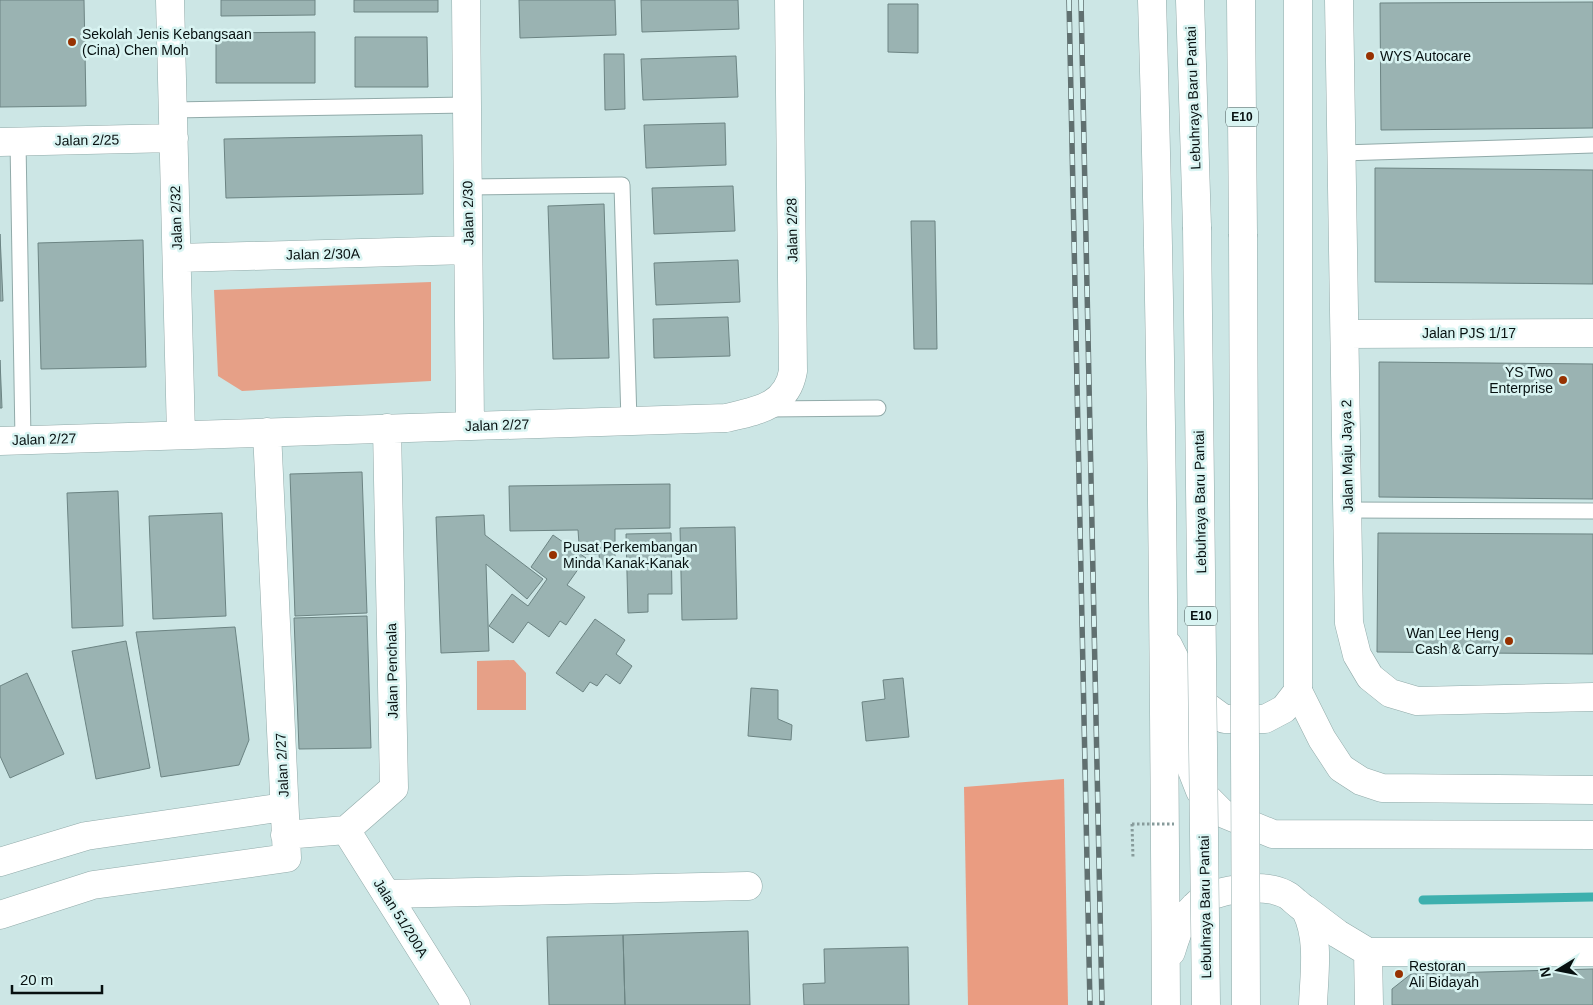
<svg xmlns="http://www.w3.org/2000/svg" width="1593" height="1005" font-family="Helvetica,sans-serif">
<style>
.green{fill:#e6a087}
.forest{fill:#ea9c81}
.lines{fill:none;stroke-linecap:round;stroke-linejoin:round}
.stream{stroke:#3db0ae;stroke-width:9}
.building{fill:#9ab3b2;stroke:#6c8483}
.service-casing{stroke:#91aaa9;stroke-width:17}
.minor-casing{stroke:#91aaa9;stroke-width:29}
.tertiary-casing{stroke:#91aaa9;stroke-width:29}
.motorway-casing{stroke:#91aaa9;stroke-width:29}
.path{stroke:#879b9b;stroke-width:3;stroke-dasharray:2.5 2.5;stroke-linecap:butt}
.service{stroke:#fff;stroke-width:15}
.minor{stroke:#fff;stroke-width:28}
.tertiary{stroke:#fff;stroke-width:28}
.motorway{stroke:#fff;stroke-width:28}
.rail-casing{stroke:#607070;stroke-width:5.5}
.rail{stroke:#d9f4f2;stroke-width:4;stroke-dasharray:11;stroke-linecap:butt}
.motorway-bridge-casing{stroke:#91aaa9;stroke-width:29;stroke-linecap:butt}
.path-bridge{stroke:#879b9b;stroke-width:3;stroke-dasharray:2.5 2.5;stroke-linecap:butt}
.motorway-bridge{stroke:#fff;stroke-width:28}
.poi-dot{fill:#973202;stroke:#d9f4f2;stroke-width:2}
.labels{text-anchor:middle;stroke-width:5;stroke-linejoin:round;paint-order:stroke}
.shield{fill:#d9f4f2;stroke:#465454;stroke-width:1}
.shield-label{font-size:12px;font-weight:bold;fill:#071010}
.poi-label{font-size:14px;fill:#071010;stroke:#d9f4f2;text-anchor:start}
.street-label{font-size:14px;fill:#071010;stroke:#d9f4f2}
</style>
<rect width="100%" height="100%" fill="#cce6e5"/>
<!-- green -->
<path class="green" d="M431,282v99l-189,10 -24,-15 -4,-86z
M514,660l12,13v37h-49v-49z"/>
<!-- forest -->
<path class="forest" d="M1064,779l4,226h-100l-4,-218z"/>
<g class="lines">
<!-- stream -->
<path class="stream" d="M1423,900l170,-3"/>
</g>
<!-- building -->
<path class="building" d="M0,0h84l2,106 -86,1z
M221,0h94v15l-94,1z
M354,0h84v12h-84z
M519,0h96l1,35 -96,3z
M641,0h97l1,29 -97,3z
M1593,2v126l-212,2 -1,-127z
M888,4h30v49l-30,-1z
M315,32v51h-99v-50z
M355,37h72l1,50h-73z
M604,54h20l1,55 -20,1z
M736,56l2,41 -95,3 -2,-41z
M725,123l1,42 -80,3 -2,-43z
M422,135l1,59 -197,4 -2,-59z
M1375,168l218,2v114l-218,-2z
M733,186l2,45 -81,3 -2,-46z
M604,204l5,154 -56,1 -5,-153z
M911,221h24l2,128h-23z
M0,234l3,67h-3z
M143,240l3,127 -105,2 -3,-126z
M738,260l2,42 -84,3 -2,-42z
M728,317l2,39 -76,2 -1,-39z
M0,360l2,48h-2z
M1379,362l214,2v135l-214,-2z
M362,472l5,141 -72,3 -5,-142z
M670,484v44l-55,1v38h-15l-1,-13h-16v-10h-4l-1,-14 -68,1 -1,-45z
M118,491l5,135 -51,2 -5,-135z
M222,513l4,103 -73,3 -4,-103z
M484,515l1,20 58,44 -16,20 -41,-35 3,87 -48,2 -5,-136z
M735,527l2,92 -55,1 -2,-92z
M671,533l1,61h-24v18l-20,1 -2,-79z
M1378,533l215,1v120l-216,-2z
M553,535l33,23 -19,27 18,12 -19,28 -6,-4 -11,16 -21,-15 -15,21 -24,-17 23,-32 16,12 19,-27 -16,-12z
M367,616l4,132 -72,1 -5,-131z
M595,619l30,21 -9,14 16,12 -12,18 -14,-10 -9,12 -7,-4 -7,10 -27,-19z
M235,627l14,113 -10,25 -78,12 -25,-145z
M126,641l24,127 -54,11 -24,-128z
M27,673l37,81 -54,24 -10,-22v-70z
M903,678l6,59 -43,4 -4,-39 23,-3 -2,-19z
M751,688l27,2v29l14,6 -1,15 -43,-4z
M748,931l2,74h-125l-2,-70z
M623,935l2,70h-76l-2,-68z
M908,947l1,58h-105l-1,-21 22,-1 -1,-34z
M1593,969v36h-201v-16l19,-15z"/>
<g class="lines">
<defs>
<path id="service" d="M173,110l294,-5
M18,142l5,298
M1342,153l251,-8
M468,187l154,-2 7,236
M767,409l111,-1
M1347,510l246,1"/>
<path id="minor" d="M170,0l11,435
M466,0l4,426
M1339,0l10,623 8,32 13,22 20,16 27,8 176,-4
M0,142l174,-4
M177,258l291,-8
M1345,334l248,-1
M0,441l726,-23c30,-7 61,-11 67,-47l-4,-371
M346,830l110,175
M285,835l61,-5 48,-42 -7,-360
M0,862l86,-26 198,-29
M386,894l362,-8
M1305,909l33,25 30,18h225
M0,915l93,-30 194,-27 -20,-426
M1368,952l1,53"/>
<path id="tertiary" d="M1172,683l5,34 12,46 11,28 22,22 51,21 320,1
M1298,691l24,48 19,29 20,13 21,7 211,2"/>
<path id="motorway" d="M1152,0c10,335 12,670 14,1005
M1190,0l7,227
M1241,0l2,234
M1168,645l20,40 14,18 22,16h41l19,-10 14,-18v-691
M1171,952c6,-19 9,-31 24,-46 17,-18 69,-23 90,-12 5,2 9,7 12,9 3,3 7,5 9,8 14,28 8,64 7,94"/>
</defs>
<!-- service casing -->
<use href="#service" class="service-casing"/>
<!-- minor casing -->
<use href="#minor" class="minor-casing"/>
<!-- tertiary casing -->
<use href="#tertiary" class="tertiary-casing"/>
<!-- motorway casing -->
<use href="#motorway" class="motorway-casing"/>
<!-- path -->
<path class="path" d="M1132,824l1,34"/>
<!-- service -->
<use href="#service" class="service"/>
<!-- minor -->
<use href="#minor" class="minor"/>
<!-- tertiary -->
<use href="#tertiary" class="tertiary"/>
<!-- motorway -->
<use href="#motorway" class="motorway"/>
<defs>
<path id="rail" d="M1069,0l21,1005
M1081,0l21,1005"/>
</defs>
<!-- rail casing -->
<use href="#rail" class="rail-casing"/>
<!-- rail -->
<use href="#rail" class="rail"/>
<defs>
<path id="motorway-bridge" d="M1197,227l9,778
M1243,234l3,771"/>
</defs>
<!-- motorway-bridge casing -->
<use href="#motorway-bridge" class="motorway-bridge-casing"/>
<!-- path-bridge -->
<path class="path-bridge" d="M1132,824h42"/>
<!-- motorway-bridge -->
<use href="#motorway-bridge" class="motorway-bridge"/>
</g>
<!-- markers -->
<g class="poi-dot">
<circle cx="72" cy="42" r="5"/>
<circle cx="1370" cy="56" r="5"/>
<circle cx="1563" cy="380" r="5"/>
<circle cx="553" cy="555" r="5"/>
<circle cx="1509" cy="641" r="5"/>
<circle cx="1399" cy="974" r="5"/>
</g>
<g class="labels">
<!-- shield labels -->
<g class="shield">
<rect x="1226" y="107.5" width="32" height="19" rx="4"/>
<rect x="1185" y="606.5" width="32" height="19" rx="4"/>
</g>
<g class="shield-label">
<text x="1242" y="121">E10</text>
<text x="1201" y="620">E10</text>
</g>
<!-- poi labels -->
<g class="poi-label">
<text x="82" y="39">Sekolah Jenis Kebangsaan<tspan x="82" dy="16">(Cina) Chen Moh</tspan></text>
<text x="1380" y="61">WYS Autocare</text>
<text x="1553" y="377" text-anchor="end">YS Two<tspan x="1553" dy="16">Enterprise</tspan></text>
<text x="563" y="552">Pusat Perkembangan<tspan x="563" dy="16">Minda Kanak-Kanak</tspan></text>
<text x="1499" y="638" text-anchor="end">Wan Lee Heng<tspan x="1499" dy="16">Cash &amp; Carry</tspan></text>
<text x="1409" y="971">Restoran<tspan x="1409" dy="16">Ali Bidayah</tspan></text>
</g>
<!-- street labels -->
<g class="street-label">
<text transform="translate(1193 98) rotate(-92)" y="5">Lebuhraya Baru Pantai</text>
<text transform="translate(87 140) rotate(-1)" y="5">Jalan 2/25</text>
<text transform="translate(468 213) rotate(-91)" y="5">Jalan 2/30</text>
<text transform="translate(176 218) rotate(-92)" y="5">Jalan 2/32</text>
<text transform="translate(792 230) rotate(-91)" y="5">Jalan 2/28</text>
<text transform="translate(323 254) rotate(-1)" y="5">Jalan 2/30A</text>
<text x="1469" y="338">Jalan PJS 1/17</text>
<text transform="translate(497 425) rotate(-2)" y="5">Jalan 2/27</text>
<text transform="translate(44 439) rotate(-2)" y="5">Jalan 2/27</text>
<text transform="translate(1347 456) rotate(-91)" y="5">Jalan Maju Jaya 2</text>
<text transform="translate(1200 502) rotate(-91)" y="5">Lebuhraya Baru Pantai</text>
<text transform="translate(392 671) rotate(-91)" y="5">Jalan Penchala</text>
<text transform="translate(282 765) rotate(-93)" y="5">Jalan 2/27</text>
<text transform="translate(1205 907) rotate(-91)" y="5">Lebuhraya Baru Pantai</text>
<text transform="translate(401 918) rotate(58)" y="5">Jalan 51/200A</text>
</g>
</g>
<!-- north arrow -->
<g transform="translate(1558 970) rotate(260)" stroke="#d9f4f2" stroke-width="4" paint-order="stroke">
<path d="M0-4L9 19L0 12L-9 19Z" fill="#071010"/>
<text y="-8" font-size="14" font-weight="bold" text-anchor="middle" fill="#071010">N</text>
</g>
<!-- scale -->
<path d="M12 985v8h90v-8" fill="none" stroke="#071010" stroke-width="2.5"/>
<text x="20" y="985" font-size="15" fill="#071010" stroke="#d9f4f2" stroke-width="4" paint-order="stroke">20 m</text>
</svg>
